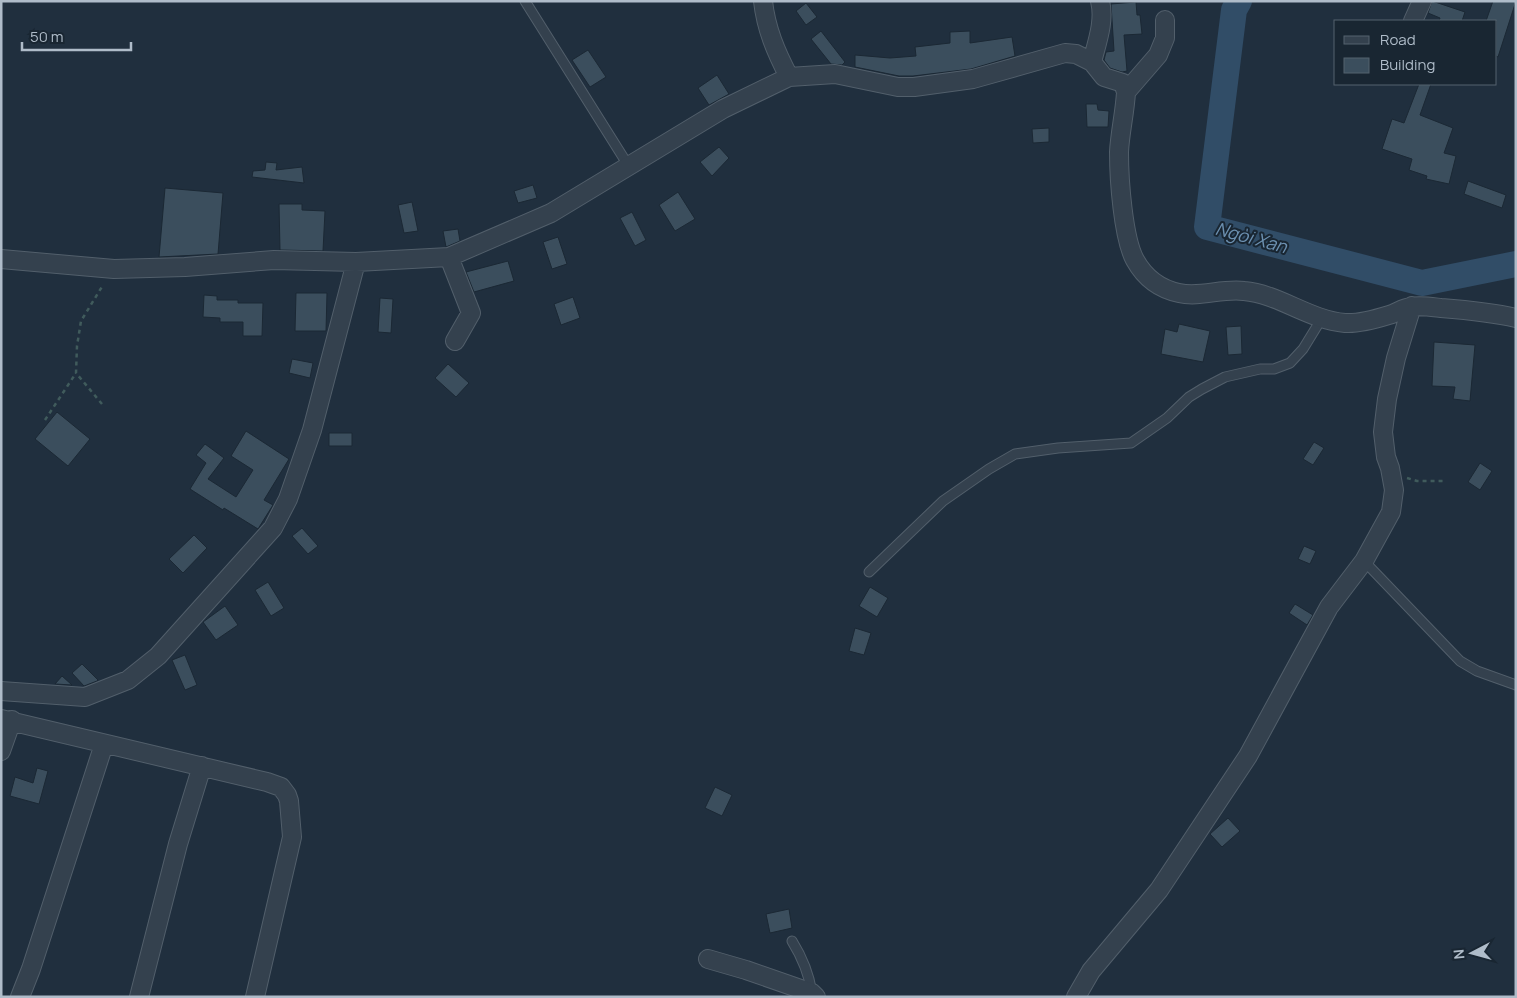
<svg xmlns="http://www.w3.org/2000/svg" width="1517" height="998" font-family="Manrope,sans-serif">
<style>
.lines{fill:none;stroke-linecap:round;stroke-linejoin:round}
.river{stroke:#314d67;stroke-width:26}
.building{fill:#3b4e5d;stroke:#1b2834}
.lane-casing{stroke:#525f6b;stroke-width:11}
.street-casing{stroke:#525f6b;stroke-width:20}
.path{stroke:#405b5c;stroke-width:2.5;stroke-dasharray:4 4;stroke-linecap:butt}
.lane{stroke:#34414e;stroke-width:9}
.street{stroke:#34414e;stroke-width:18}
.labels{text-anchor:middle;stroke-width:4;stroke-linejoin:round;paint-order:stroke}
.water-label{font-size:18px;font-style:italic;fill:#6c90b0;stroke:#192632}
</style>
<rect width="100%" height="100%" fill="#202f3e"/>
<g class="lines">
<!-- river -->
<path class="river" d="M1239,1l-5,9 -27,217 215,56 94,-19"/>
</g>
<!-- building -->
<path class="building" d="M1432,1l33,11 -3,9h-23l1,-3 -12,-5z
M1493,1h23l-18,56 -2,-1v-35h-10z
M1136,2l1,13h3l2,19 -18,1 3,36 -5,1 -12,-4 -6,-8 2,-8 8,-1 -3,-47z
M806,3l11,14 -11,8 -10,-14z
M821,31l24,31 -3,3 -11,-1 -20,-25z
M970,31v12l42,-6 3,19 -44,13 -58,7h-14l-44,-9v-12l35,3 26,-2 -1,-9 35,-4v-11z
M588,50l18,27 -16,10 -18,-27z
M717,75l12,19 -20,11 -11,-17z
M1419,84h12l-11,31 33,13 -9,25 12,3 -7,28 -23,-5 1,-3 -18,-6 3,-11 -30,-10 10,-30 12,4z
M1086,104h11l1,6 11,1 -1,16h-21z
M1049,128v14l-16,1 -1,-14z
M719,147l10,11 -17,18 -12,-14z
M266,162l11,1 -1,7 26,-3 2,16 -52,-6 1,-6 12,-1z
M1468,181l38,14 -4,13 -38,-14z
M533,185l4,13 -19,5 -4,-12z
M165,188l58,5 -5,61 -59,3z
M678,192l17,27 -20,12 -16,-26z
M412,202l6,29 -14,2 -6,-28z
M279,204h23v6l23,1 -2,40 -43,-1z
M632,212l14,28 -11,6 -15,-28z
M458,229l2,12 -14,6 -3,-16z
M558,237l9,27 -15,5 -9,-27z
M508,261l6,20 -40,11 -8,-20z
M296,293h31l-1,38h-31z
M204,295l13,1v4h21v3h25l-1,33h-19v-14h-23v-4l-17,-1z
M573,297l7,21 -19,7 -7,-21z
M380,298l13,1 -2,34 -13,-1z
M1179,324l31,7 -7,31 -42,-8 4,-25 12,3z
M1241,326l1,28 -14,1 -2,-28z
M1434,342l41,3 -5,56 -17,-2 2,-12 -23,-1z
M292,359l21,4 -3,15 -21,-5z
M448,364l21,19 -13,14 -21,-19z
M57,412l33,27 -22,27 -33,-27z
M246,431l43,28 -25,41 9,5 -15,24 -34,-21 -1,2 -33,-21 16,-26 -10,-8 9,-11 19,14 -16,21 28,18 17,-27 -22,-14z
M329,433h23v13h-23z
M1314,442l10,6 -11,17 -10,-6z
M1480,463l12,8 -12,19 -12,-8z
M302,528l16,18 -10,8 -16,-18z
M194,535l13,13 -24,25 -14,-14z
M1304,546l12,5 -6,13 -12,-5z
M268,582l16,26 -13,8 -16,-26z
M870,587l18,11 -11,19 -18,-11z
M1295,604l18,11 -6,10 -18,-12z
M225,606l13,19 -22,15 -13,-18z
M855,628l16,5 -7,22 -15,-4z
M185,655l12,30 -12,5 -13,-30z
M82,664l16,16 -1,1 -13,5 -12,-13z
M62,676l10,9 -17,-1z
M37,768l11,3 -9,33 -29,-8 5,-19 18,6z
M715,787l17,8 -10,21 -17,-8z
M1228,818l12,13 -18,16 -12,-13z
M789,909l3,19 -22,5 -4,-19z"/>
<g class="lines">
<defs>
<path id="lane" d="M525,1l103,164
M1364,561l96,100 17,10 39,14
M869,572l74,-71 46,-32 26,-15 43,-6 73,-5 36,-25 22,-21 13,-8 23,-12 35,-8h14l16,-6 13,-14 19,-31
M792,941c10,16 17,33 20,52"/>
<path id="street" d="M763,1c3,28 13,51 26,76
M1413,21l9,-20
M1092,62c5,-20 13,-41 8,-61
M1126,92l32,-37 7,-17v-18
M449,257l22,56 -16,28
M1,259l113,10 71,-2 89,-7 82,2 93,-5 102,-44 172,-104 66,-32 46,-3 63,13h16l59,-8 92,-26 11,1 16,8 12,15 19,6 3,9c-1,20 -6,40 -7,60 0,27 4,86 16,108 10,18 25,29 44,33 21,5 43,-5 65,-2 35,3 65,29 101,32 14,1 31,-4 44,-8 7,-2 14,-7 22,-8 8,-2 21,0 30,1 25,2 50,4 75,10
M1,691l84,6 43,-17 30,-24 115,-128 15,-29 24,-69 44,-168
M1,719l266,63 14,5 6,8 2,6 3,36 -37,160
M1,751l11,-31
M708,959l38,11 66,23 4,4
M20,997l11,-28 73,-225
M139,997l39,-153 24,-78
M1076,997l15,-26 68,-81 89,-134 81,-149 35,-46 27,-49 3,-22 -4,-22 -4,-11 -3,-25 4,-33 9,-41 16,-52"/>
</defs>
<!-- lane casing -->
<use href="#lane" class="lane-casing"/>
<!-- street casing -->
<use href="#street" class="street-casing"/>
<!-- path -->
<path class="path" d="M102,404l-26,-31 1,-27 4,-25 22,-36
M45,420l31,-47
M1407,478l10,3h28"/>
<!-- lane -->
<use href="#lane" class="lane"/>
<!-- street -->
<use href="#street" class="street"/>
</g>
<g class="labels">
<!-- water labels -->
<g class="water-label">
<text transform="translate(1251 238) rotate(15)" y="6">Ngòi Xan</text>
</g>
</g>
<!-- border -->
<rect width="1517" height="998" fill="none" stroke="#afbcc9" stroke-width="5"/>
<!-- legend -->
<rect x="1334" y="20" width="162" height="65" fill="#192632" stroke="#55626e"/>
<rect x="1344" y="36" width="25" height="8" fill="#34414e" stroke="#55626e"/>
<text x="1380" y="45" font-size="15" fill="#afbcc9">Road</text>
<rect x="1344" y="58" width="25" height="15" fill="#3b4e5d" stroke="#55626e"/>
<text x="1380" y="70" font-size="15" fill="#afbcc9">Building</text>
<!-- north arrow -->
<g transform="translate(1472 953) rotate(264)" stroke="#192632" stroke-width="4" paint-order="stroke">
<path d="M0-4L9 19L0 12L-9 19Z" fill="#afbcc9"/>
<text y="-8" font-size="14" font-weight="bold" text-anchor="middle" fill="#afbcc9">N</text>
</g>
<!-- scale -->
<path d="M22 42v8h109v-8" fill="none" stroke="#afbcc9" stroke-width="2.5"/>
<text x="30" y="42" font-size="15" fill="#afbcc9" stroke="#192632" stroke-width="4" paint-order="stroke">50 m</text>
</svg>
